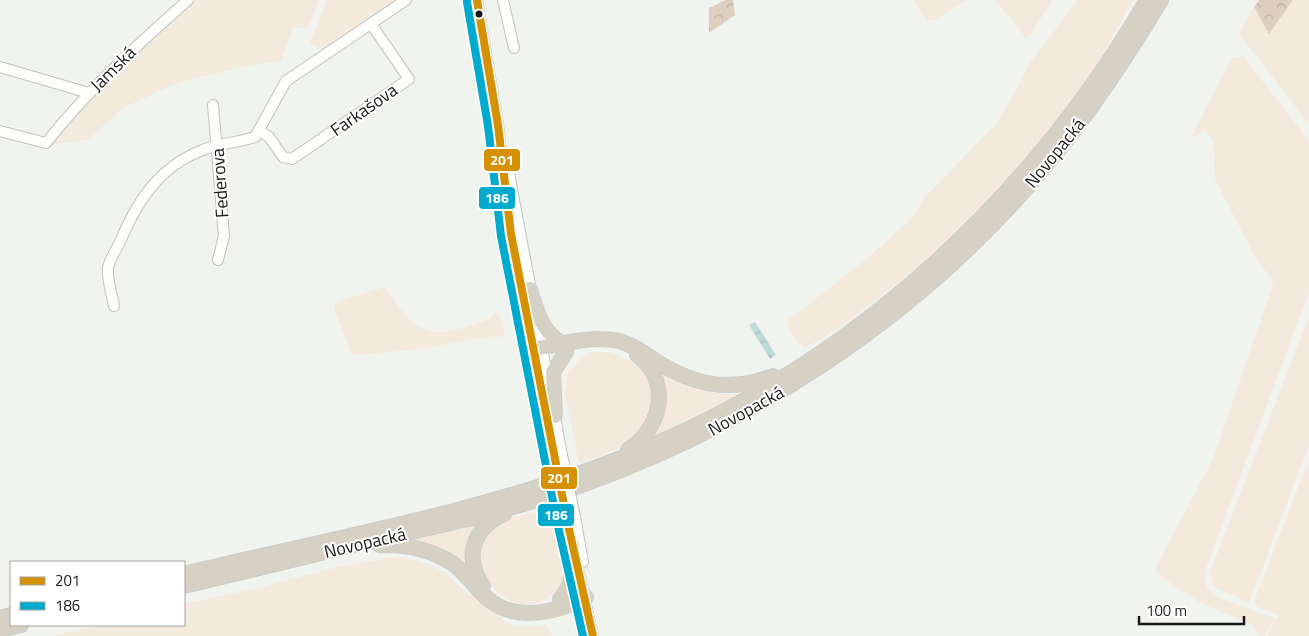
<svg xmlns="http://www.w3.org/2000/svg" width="1309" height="636" font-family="'Titillium Web',sans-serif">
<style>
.green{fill:#f4e9dd}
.forest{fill:url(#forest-crowns)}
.water{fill:url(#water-waves)}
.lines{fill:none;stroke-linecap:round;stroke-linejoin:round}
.minor-casing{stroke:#c0c2be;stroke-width:12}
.highway-casing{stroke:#cccdca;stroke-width:16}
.minor{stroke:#fdfdfc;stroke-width:10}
.highway{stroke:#d5d2c5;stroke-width:14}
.minor-bridge-casing{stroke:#c0c2be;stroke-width:12;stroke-linecap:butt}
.minor-bridge{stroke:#fdfdfc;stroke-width:10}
.bus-1-casing{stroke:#fff;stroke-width:11}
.bus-2-casing{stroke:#fff;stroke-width:11}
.bus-1{stroke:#d69103;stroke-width:8}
.bus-2{stroke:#00a9ce;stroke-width:8}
.bus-dot{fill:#191a17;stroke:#fff;stroke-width:2}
.labels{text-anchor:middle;stroke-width:4;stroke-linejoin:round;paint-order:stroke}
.street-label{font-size:18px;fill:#191a17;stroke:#fff}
.line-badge{stroke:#fff;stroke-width:2}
.badge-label{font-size:14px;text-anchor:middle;font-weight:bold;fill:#fff}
</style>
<defs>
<pattern id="forest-crowns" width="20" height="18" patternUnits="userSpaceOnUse" patternTransform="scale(1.25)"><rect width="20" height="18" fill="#dccfc1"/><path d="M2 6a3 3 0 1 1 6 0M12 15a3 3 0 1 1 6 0" fill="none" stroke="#bcb1a5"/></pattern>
<pattern id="water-waves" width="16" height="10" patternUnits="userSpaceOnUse" patternTransform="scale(1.25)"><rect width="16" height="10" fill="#bfdbd8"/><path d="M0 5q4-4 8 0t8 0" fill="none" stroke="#a4bbb9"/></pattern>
</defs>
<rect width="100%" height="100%" fill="#f1f3ee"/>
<!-- green -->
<path class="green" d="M195,0h124l-11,28 -15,-1 -12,34 -25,3 -77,18 -56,26 -34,31 -38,6c42,-54 93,-100 144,-145z
M327,0h74l-78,50 -13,-7z
M913,0h53l-33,21 -2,-2 -4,2z
M995,0h58l-26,39z
M1078,0h55c-14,24 -26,49 -42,72 -57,83 -126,158 -205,220 -26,20 -52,41 -81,56l-9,-7 -10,-19 83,-65 44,-40 11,-19 72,-74 18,-29 15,-31z
M1293,0h16v124l-70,-90 15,-27 15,26z
M1243,56l66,85v151l-104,279 2,17 10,9 58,22 -10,17h-6l-6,-11 -52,-22 -38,-25 -8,-9 58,-110 61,-177 -19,-25 -40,-78 -1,-32 -3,-10 -6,-6 -14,7 41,-80z
M385,287c25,37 37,55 84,39 10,-3 20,-5 27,-14l5,7 4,18 -10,-1 -83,14 -60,5 -18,-47 2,-6z
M1309,317v128l-60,158 -36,-17 -3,-14z
M590,352c7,1 16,-1 23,1 36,11 52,48 27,78 -13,17 -41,25 -61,32l-14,-69 3,-23z
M658,370c25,18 50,25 81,24l-85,42c14,-23 14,-41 4,-66z
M1309,459v177h-42l12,-21 -23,-9 -1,-7z
M551,509c3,12 15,53 14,63 0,7 -6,15 -11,20 -38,41 -109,-31 -54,-69 11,-7 38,-11 51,-14z
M478,524c-14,13 -14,29 -10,46l-61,-29z
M397,557c33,5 51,13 71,39l6,-3c29,24 30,40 72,32l6,11h-502l49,-11h85v-21l70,-15 92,-24z"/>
<!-- forest -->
<path class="forest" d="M726,0h7l2,15 -26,18v-25z
M1259,0h34l-24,34 -15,-27z"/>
<!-- water -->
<path class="water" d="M755,322l21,33 -6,4 -21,-34z"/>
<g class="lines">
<defs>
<path id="minor" d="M477,0l21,125 13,109 43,218
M503,0l11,48
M0,67l89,26
M213,105l11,131 -6,24
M0,131l46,12c42,-53 91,-98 142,-143
M260,131l9,6 14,20 9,2 117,-80 -38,-55
M508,168l24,128
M114,306c-2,-12 -7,-25 -6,-38 1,-7 7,-17 11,-24 17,-41 38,-75 81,-93 18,-8 37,-8 55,-14l31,-56 120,-81
M536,318l13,66
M554,411l7,39
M575,517l8,45
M567,520l26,116"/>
<path id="highway" d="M530,289c7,23 11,41 32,55
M534,349c26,-5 59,-14 85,-8 15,4 28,14 40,22 37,23 72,29 114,13
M555,416l-2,-44 13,-20
M628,450c34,-22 44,-68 9,-95
M379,545c26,-1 51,4 73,18 14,10 23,25 36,36 27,23 69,14 98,-2
M184,574c140,-34 289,-60 424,-111 229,-85 417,-254 539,-463
M184,586c69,-17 139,-33 208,-50 54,-12 109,-24 161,-41 196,-65 374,-181 504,-343 39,-48 72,-99 104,-152
M483,586c-20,-29 -10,-58 21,-72
M560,599c15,-17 13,-34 12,-55
M0,618l11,-3
M0,630l21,-5"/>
</defs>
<!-- minor casing -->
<use href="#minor" class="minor-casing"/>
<!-- highway casing -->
<use href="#highway" class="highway-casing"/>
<!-- minor -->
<use href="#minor" class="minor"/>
<!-- highway -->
<use href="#highway" class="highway"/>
<defs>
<path id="minor-bridge" d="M561,450l14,67
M554,452l13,68"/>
</defs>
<!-- minor-bridge casing -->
<use href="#minor-bridge" class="minor-bridge-casing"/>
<!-- minor-bridge -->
<use href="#minor-bridge" class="minor-bridge"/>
<defs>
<path id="bus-1" d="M477,0l21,125 13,109 56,286 26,116"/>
<path id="bus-2" d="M467,2l21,124 13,110 56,286 26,114"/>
</defs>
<!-- bus-1 casing -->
<use href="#bus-1" class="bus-1-casing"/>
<!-- bus-2 casing -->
<use href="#bus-2" class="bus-2-casing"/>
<!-- bus-1 -->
<use href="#bus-1" class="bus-1"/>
<!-- bus-2 -->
<use href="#bus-2" class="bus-2"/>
</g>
<!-- markers -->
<circle class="bus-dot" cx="479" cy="14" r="4.5"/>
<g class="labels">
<!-- street labels -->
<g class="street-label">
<text transform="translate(113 69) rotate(-45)" y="6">Jamská</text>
<text transform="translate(364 110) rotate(-35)" y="6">Farkašova</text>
<text transform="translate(1055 153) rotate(-51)" y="6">Novopacká</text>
<text transform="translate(220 183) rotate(-94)" y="6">Federova</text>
<text transform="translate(746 411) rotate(-29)" y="6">Novopacká</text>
<text transform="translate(365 543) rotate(-13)" y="6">Novopacká</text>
</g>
</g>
<g class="line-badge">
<rect x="483" y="148" width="38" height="24" rx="5" fill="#d69103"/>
<rect x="478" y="186" width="38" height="24" rx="5" fill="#00a9ce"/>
<rect x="540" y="466" width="38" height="24" rx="5" fill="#d69103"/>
<rect x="537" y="503" width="38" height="24" rx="5" fill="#00a9ce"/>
</g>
<g class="badge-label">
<text x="502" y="165">201</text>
<text x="497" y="203">186</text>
<text x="559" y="483">201</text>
<text x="556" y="520">186</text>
</g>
<!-- legend -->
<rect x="10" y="561" width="175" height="65" fill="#ffffff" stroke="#a3a3a2"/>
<rect x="20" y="577" width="25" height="8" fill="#d69103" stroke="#a3a3a2"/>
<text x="55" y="586" font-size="15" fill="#191a17">201</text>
<rect x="20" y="602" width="25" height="8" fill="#00a9ce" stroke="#a3a3a2"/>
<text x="55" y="611" font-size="15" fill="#191a17">186</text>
<!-- scale -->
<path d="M1139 616v8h105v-8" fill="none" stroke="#191a17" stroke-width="2.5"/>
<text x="1146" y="616" font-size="15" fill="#191a17" stroke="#ffffff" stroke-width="4" paint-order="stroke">100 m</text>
</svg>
